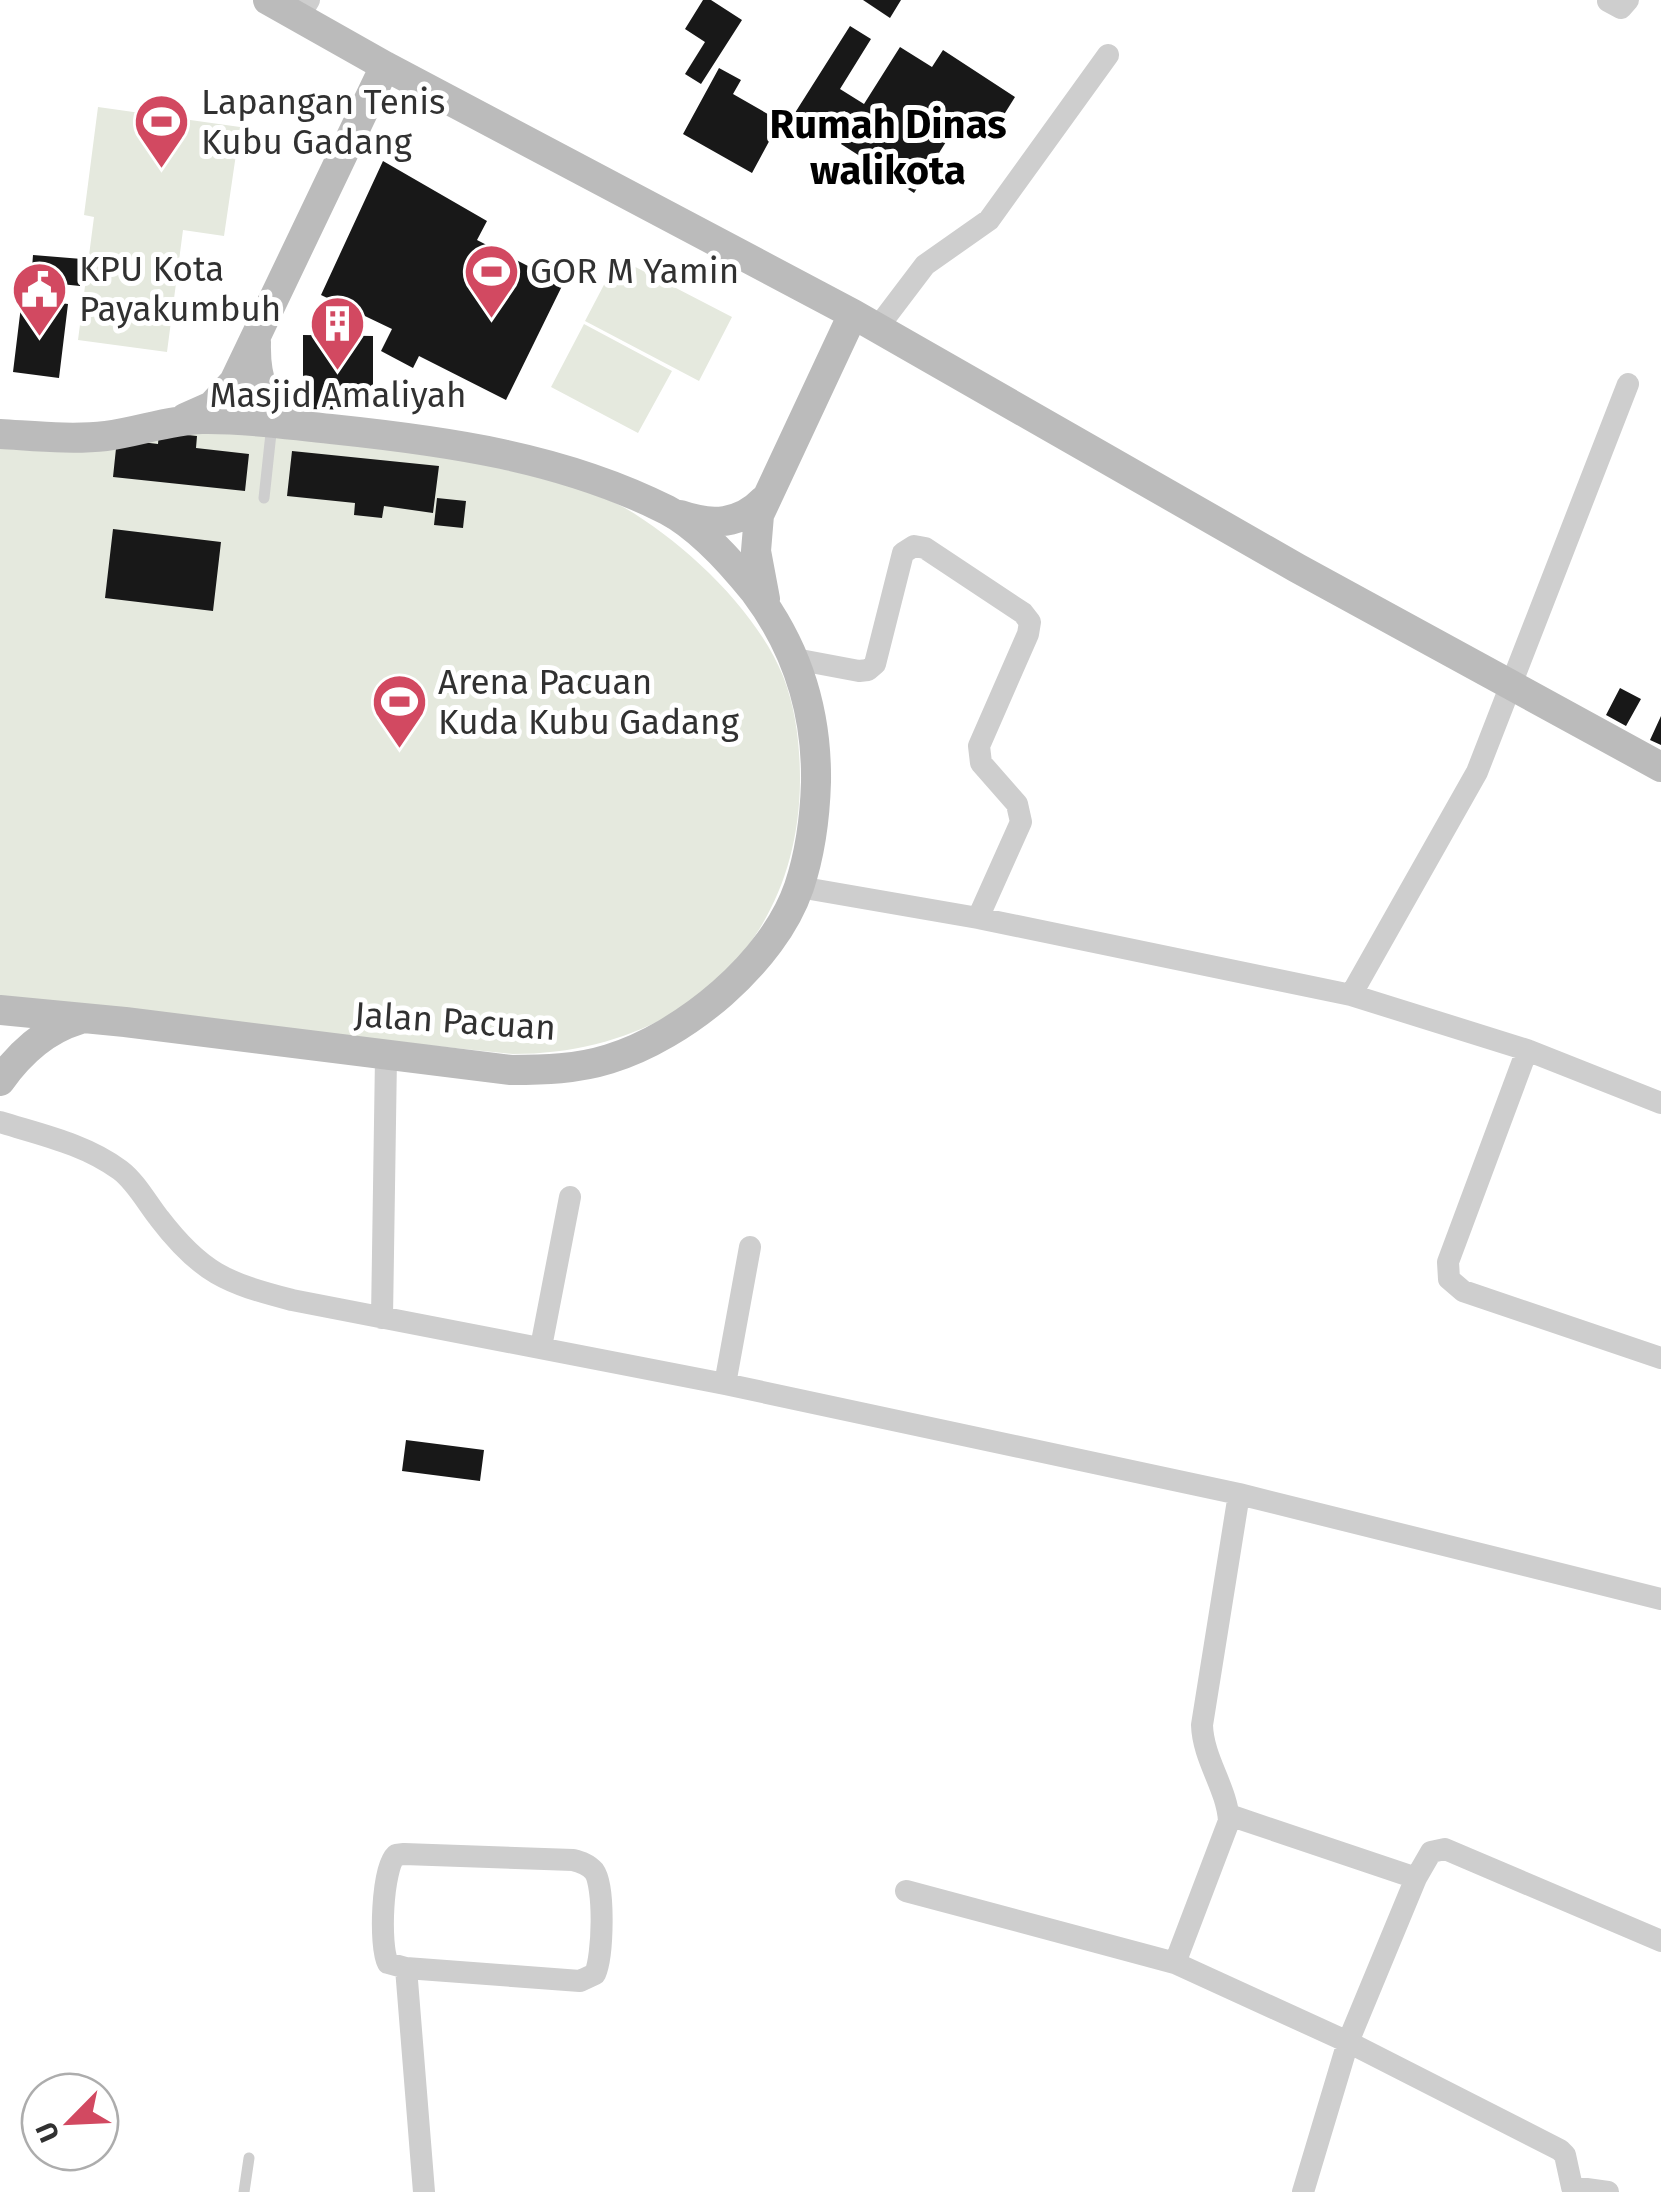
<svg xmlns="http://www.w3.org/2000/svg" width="1661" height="2192" font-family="'Fira Sans',sans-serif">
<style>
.green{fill:#e5e9de}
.building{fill:#181818}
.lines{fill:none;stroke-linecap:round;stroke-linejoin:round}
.lane{stroke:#cecece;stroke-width:11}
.street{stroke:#cecece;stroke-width:22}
.secondary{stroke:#bbb;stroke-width:30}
.labels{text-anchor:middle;stroke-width:10;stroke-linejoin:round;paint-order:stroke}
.poi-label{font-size:35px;fill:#313131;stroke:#fff;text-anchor:start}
.street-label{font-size:35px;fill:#313131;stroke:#fff}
.quarter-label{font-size:40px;font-weight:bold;fill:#000;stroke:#fff}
</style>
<rect width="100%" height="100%" fill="#fff"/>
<!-- green -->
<path class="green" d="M98,107l142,20 -16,109 -41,-6 -16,122 -89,-12 16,-123 -10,-2z
M618,258l114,59 -33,64 -114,-60z
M584,324l88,47 -34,62 -87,-46z
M188,430c118,10 237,15 352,48 29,8 58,15 85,30 60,35 132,103 158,168 13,33 17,70 17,104 -1,168 -124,274 -287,274l-513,-53v-562z"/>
<!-- building -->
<path class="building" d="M703,0h8l31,20 -41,64 -16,-10 20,-32 -20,-13z
M863,0h38l-11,18z
M850,26l21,13 -31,50 24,15 36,-57 32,20 11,-17 72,47 -20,32 -27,-17 -6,10 -18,-11 -10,17 15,9 -35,56 -32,-21 -10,15 -19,-12 10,-17 -22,-14 16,-24 -13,-9 -13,21 -15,-10 -11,17 -19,-12z
M719,68l22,12 -8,14 47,27 -28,52 -69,-39z
M383,161l104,60 -10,19 86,44 -57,116 -87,-44 -6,12 -32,-17 11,-22 -71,-34z
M33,255l49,4 -2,27 -49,-5z
M22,298l46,6 -9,74 -46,-6z
M303,335l70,1v74l-70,-1z
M159,432l38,4 -1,12 53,6 -4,37 -132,-14 4,-38 41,5z
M292,451l147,15 -6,47 -49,-7 -2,12 -28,-3 1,-12 -68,-7z
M437,498l29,3 -3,27 -29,-3z
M113,529l108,13 -8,69 -108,-13z
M1620,688l21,11 -15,27 -20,-11z
M1661,716v29l-11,-5z
M406,1440l78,10 -4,31 -78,-10z"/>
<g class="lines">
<!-- lane -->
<path class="lane" d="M264,498l8,-74
M244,2192l5,-34"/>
<!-- street -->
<path class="street" d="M1608,1l13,7 7,-8
M299,17l10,-17
M878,327l47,-62 64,-45 119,-165
M795,659l64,12 9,-1 7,-6 28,-111 11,-7 11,2 98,65 7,9 -2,12 -49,112 2,17 36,41 4,18 -43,96
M799,887l179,31 373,77 176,55 -79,212 1,17 14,12 198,67
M1351,995l126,-223 151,-388
M1527,1050l134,53
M0,1122c42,13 85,22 120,48 16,12 27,33 39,48 42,55 67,65 133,82l433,84 514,110 422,105
M382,1318l4,-261
M541,1347l29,-150
M725,1384l25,-137
M1239,1494l-37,231c1,34 25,63 27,96l-54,142 173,79 212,108 5,5 7,32 36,5
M1229,1815l187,63
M404,1854l169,6c8,2 15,4 21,11 11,15 9,85 1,103l-15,7 -174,-13 -18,-5c-9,-17 -6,-95 8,-108z
M906,1891l269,72
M406,1968l18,224
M1303,2192l45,-150 68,-164 15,-26 14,-3 216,92"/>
<!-- secondary -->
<path class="secondary" d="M268,0l117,66 468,248 444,254 364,199
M256,342c-1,36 7,67 43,83
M185,418l27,-12 22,-24 151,-316
M0,434c35,2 71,6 106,2 32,-4 63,-16 96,-17 43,-1 87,6 129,10 115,12 231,28 336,81 34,18 64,52 88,82 42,56 62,121 61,190 -1,35 -6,72 -17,105 -26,76 -115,149 -190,172 -32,10 -65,11 -98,11l-386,-48 -125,-12
M680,515c31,11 60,10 84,-15
M765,599l-9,-48 3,-36 94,-201
M0,1081c20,-28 45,-51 78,-61"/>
</g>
<!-- icons -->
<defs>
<symbol id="stadium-pin" viewBox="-11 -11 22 30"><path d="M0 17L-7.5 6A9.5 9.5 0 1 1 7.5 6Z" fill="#d24961" stroke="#fff"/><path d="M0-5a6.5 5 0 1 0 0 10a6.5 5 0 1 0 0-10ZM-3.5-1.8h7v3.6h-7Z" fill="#fff"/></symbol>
<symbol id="civic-pin" viewBox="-11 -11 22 30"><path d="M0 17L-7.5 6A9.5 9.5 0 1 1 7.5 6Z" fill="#d24961" stroke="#fff"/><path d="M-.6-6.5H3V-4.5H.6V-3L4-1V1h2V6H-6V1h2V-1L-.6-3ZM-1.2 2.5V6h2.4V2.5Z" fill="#fff"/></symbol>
<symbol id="building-pin" viewBox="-11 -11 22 30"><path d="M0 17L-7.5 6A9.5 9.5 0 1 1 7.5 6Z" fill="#d24961" stroke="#fff"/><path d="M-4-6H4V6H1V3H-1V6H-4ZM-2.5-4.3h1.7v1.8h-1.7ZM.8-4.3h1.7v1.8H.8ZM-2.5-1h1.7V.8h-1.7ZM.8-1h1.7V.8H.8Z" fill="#fff"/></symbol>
</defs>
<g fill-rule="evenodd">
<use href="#stadium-pin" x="130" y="90" width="63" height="86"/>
<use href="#stadium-pin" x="460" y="240" width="63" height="86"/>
<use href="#civic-pin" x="8" y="258" width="63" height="86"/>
<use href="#building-pin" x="306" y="292" width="63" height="86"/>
<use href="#stadium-pin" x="368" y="670" width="63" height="86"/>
</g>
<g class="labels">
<!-- poi labels -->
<g class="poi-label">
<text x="201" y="114">Lapangan Tenis<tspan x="201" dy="40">Kubu Gadang</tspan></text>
<text x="79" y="281">KPU Kota<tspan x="79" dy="40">Payakumbuh</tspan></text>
<text x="530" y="283">GOR M Yamin</text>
<text x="338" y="407" text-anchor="middle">Masjid Amaliyah</text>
<text x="438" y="694">Arena Pacuan<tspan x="438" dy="40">Kuda Kubu Gadang</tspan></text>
</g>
<!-- street labels -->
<g class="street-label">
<text transform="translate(455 1021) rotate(4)" y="12">Jalan Pacuan</text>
</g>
<!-- quarter labels -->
<g class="quarter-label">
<text x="888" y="138">Rumah Dinas<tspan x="888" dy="46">walikota</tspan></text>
</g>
</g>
<!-- north arrow -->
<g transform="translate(70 2122) rotate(246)"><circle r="48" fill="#ffffff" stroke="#adadad" stroke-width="2.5"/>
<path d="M0-8L18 38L0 25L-18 38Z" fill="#d24961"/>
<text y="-15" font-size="28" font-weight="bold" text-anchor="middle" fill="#313131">U</text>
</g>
</svg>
